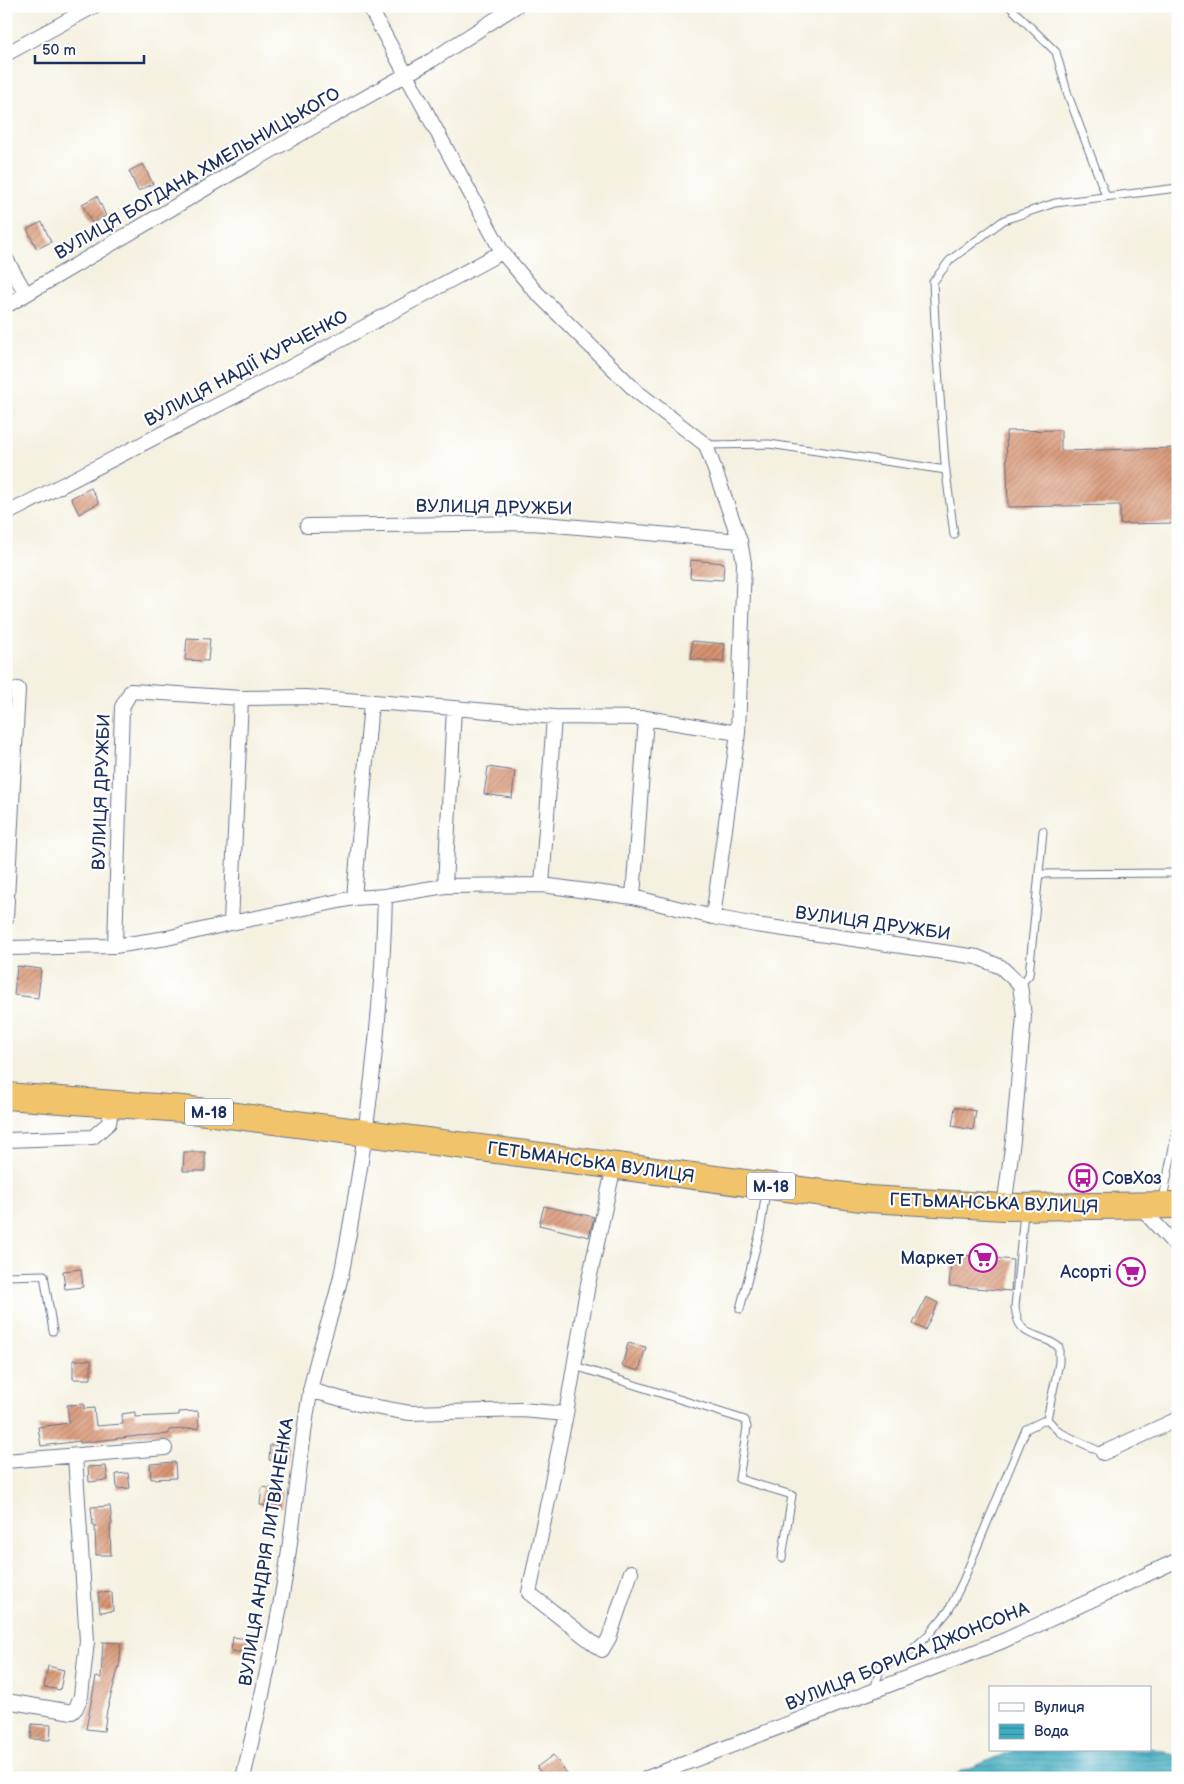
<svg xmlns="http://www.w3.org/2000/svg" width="1184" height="1784" font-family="'Balsamiq Sans',sans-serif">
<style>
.water{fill:url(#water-rules);stroke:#2e6e8e}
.building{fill:url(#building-hatch)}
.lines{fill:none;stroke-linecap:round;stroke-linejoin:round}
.lane-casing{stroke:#67738c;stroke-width:9}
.street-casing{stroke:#67738c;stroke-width:16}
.highway-casing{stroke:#67738c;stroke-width:28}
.lane{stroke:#fff;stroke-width:7}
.street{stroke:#fff;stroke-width:14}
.highway{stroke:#f1c36a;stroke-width:26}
.labels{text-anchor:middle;stroke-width:4.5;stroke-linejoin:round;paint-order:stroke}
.shield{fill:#fff;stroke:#5f6d8e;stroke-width:1}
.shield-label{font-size:16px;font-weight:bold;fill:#1b2f5e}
.street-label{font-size:18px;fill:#1b2f5e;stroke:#fff}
.poi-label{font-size:18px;fill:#1b2f5e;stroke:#fff;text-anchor:end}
</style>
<defs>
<pattern id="water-rules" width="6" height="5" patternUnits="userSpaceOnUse" patternTransform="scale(1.25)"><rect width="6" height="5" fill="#40acbf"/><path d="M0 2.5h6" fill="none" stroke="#358c9e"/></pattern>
<pattern id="building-hatch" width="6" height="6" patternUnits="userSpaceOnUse" patternTransform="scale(1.25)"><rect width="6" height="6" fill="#d7926f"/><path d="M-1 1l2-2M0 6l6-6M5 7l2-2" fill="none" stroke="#ae785e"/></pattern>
</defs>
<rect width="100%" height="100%" fill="#fff"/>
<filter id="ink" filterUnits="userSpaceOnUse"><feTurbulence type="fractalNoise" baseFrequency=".02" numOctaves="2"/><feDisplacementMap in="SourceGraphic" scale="10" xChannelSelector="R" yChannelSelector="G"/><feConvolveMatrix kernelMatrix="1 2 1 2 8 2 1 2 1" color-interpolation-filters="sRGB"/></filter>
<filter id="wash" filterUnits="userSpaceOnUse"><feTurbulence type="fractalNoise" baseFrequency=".0096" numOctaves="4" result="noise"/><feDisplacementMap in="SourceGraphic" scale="20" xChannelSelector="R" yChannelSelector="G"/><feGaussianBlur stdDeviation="1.12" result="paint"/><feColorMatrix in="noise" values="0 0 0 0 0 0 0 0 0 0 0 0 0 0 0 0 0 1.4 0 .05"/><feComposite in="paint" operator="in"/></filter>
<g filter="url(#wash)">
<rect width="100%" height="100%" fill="#f5f1e1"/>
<!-- water -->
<path class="water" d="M1150,1748l15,3 13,6v21h-228l11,-7 53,-21h136z"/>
<g id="blocks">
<!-- building -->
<path class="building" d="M143,164l10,20 -15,7 -9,-20z
M97,196l9,20 -14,7 -10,-19z
M42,222l9,20 -14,7 -10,-20z
M1061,430v21l115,-3 1,75 -57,1v-19l-112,2 -2,-76z
M91,488l8,15 -20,11 -8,-16z
M691,560l33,3 -1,17 -33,-2z
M187,638l23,1 -2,22 -23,-1z
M692,641l33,3 -2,18 -32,-3z
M488,767l27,4 -3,27 -28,-4z
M17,966l24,3 -3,29 -24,-3z
M955,1107l21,4 -3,19 -21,-4z
M184,1152h21v19h-22z
M544,1206l50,11 -5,20 -50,-12z
M952,1254l61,6 -2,31 -62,-5z
M81,1269l2,18 -18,2 -2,-18z
M926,1297l12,6 -13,27 -12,-6z
M628,1343l18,4 -7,24 -17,-5z
M73,1360h18v19h-18z
M84,1404v5l10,-1 2,18 27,-2 -1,-10 13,-2v5l44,-2v-3l19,-1 1,17 -30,2v4l-32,2 -57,7v-2l-39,5 -3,-19 31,-4 -2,-18z
M270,1445l18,1 -1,15 -18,-1z
M175,1462l1,16 -25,1 -1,-15z
M106,1466l2,14 -19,2 -1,-15z
M128,1473l2,15 -13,1 -1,-15z
M262,1487l21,3 -2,17 -21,-2z
M110,1506l2,18 -2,1 1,30h-15l-1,-29h-2l-2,-19z
M112,1592l1,19 -13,1 -2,-19z
M233,1637l23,3 -1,14 -24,-3z
M103,1642l18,1 -1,19 -13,48 -3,21 -18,-2 10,-52 5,1z
M48,1666l16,4 -4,20 -16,-3z
M32,1724l19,1 -1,15 -19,-1z
M553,1755l14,18 -6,5h-17l-7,-11z"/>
</g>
</g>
<g filter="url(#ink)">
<use href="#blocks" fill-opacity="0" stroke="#67738c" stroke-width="1"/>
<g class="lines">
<defs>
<path id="lane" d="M1009,6l47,46 12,43 38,101
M706,445l63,-1 177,26
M954,535l-9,-71 -9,-122 -3,-60 17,-22 54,-40 51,-17 123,-15
M1039,874l139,-1
M1020,985l9,-10 14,-144
M1163,1199l15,-78
M1024,1212l-9,95c4,34 21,23 44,40v16l-12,56 12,13 44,21
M6,1276l38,-1 9,56
M740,1309l20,-77 6,-42
M575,1366l170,54 2,7 -8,52 53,16 -10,63
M874,1690l7,-24 25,-11 23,-21 20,-24 14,-29 63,-152 21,-10"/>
<path id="street" d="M369,6l133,246 32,38 102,101 70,54 34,96 4,22 -6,170 -25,184
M6,54l88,-48
M6,259l20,35
M6,306l236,-139 190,-107 84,-54
M6,514l272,-140 224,-122
M307,526l225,-3 208,18
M542,885l12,-168
M445,886l9,-178
M633,897l13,-179
M354,898l17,-195
M6,918l12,-229
M231,923l10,-225
M115,946l7,-239 9,-16 110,7 65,-1 148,11 100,9 92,1 92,15
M6,948l109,-2 52,-8 64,-15 123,-25 31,-2 60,-10 97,-1 91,12 80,20 43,8 221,32 24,10 19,18 4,31 -11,124 -9,67
M6,1140l87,-3 16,-14 3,-20
M614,1166l-26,118 -22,130 -37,179 73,57 7,-12 22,-66
M1139,1206l39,42
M310,1390l49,14 51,9 112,-3 44,4
M1103,1453l75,-34
M6,1461l159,-13
M6,1701l66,11 4,-4 5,-12 6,-55 -12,-185
M243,1778c16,-69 32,-138 43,-207 9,-59 14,-119 24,-178 7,-42 24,-81 32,-122 24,-124 40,-249 43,-375
M647,1778l356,-137 175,-81"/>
<path id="highway" d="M6,1096l177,13 686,90 135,8 174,-2"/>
</defs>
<!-- lane casing -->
<use href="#lane" class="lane-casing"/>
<!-- street casing -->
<use href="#street" class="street-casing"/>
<!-- highway casing -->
<use href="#highway" class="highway-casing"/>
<!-- lane -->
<use href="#lane" class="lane"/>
<!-- street -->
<use href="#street" class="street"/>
<!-- highway -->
<use href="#highway" class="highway"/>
</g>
</g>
<!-- icons -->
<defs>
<symbol id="bus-ring" viewBox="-11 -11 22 22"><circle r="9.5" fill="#fff" stroke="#b5179e" stroke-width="1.5"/><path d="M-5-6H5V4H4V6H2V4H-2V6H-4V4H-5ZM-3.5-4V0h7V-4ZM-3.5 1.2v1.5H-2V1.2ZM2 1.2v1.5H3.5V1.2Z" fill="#b5179e"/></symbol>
<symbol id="supermarket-ring" viewBox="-11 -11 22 22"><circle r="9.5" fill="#fff" stroke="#b5179e" stroke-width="1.5"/><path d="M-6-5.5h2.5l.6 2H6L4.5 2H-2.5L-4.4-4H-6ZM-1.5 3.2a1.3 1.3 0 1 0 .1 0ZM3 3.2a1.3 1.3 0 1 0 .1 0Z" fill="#b5179e"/></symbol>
</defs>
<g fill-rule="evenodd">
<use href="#bus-ring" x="1067" y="1162" width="32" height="32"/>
<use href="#supermarket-ring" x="967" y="1242" width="32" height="32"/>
<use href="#supermarket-ring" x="1115" y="1256" width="32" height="32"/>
</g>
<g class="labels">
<!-- shield labels -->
<g class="shield">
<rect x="185" y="1098.5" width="48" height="27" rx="4"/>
<rect x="747" y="1172.5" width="48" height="27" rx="4"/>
</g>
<g class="shield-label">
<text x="209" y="1118">М-18</text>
<text x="771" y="1192">М-18</text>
</g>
<!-- street labels -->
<g class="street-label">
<text transform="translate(197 173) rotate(-30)" y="6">ВУЛИЦЯ БОГДАНА ХМЕЛЬНИЦЬКОГО</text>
<text transform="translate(246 368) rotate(-28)" y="6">ВУЛИЦЯ НАДІЇ КУРЧЕНКО</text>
<text transform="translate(494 507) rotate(1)" y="6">ВУЛИЦЯ ДРУЖБИ</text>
<text transform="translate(101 792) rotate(-88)" y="6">ВУЛИЦЯ ДРУЖБИ</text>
<text transform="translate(873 923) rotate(8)" y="6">ВУЛИЦЯ ДРУЖБИ</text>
<text transform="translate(591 1162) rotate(8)" y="6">ГЕТЬМАНСЬКА ВУЛИЦЯ</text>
<text transform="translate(994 1203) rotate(2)" y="6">ГЕТЬМАНСЬКА ВУЛИЦЯ</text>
<text transform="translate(266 1552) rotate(-81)" y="6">ВУЛИЦЯ АНДРІЯ ЛИТВИНЕНКА</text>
<text transform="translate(907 1656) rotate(-22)" y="6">ВУЛИЦЯ БОРИСА ДЖОНСОНА</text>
</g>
<!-- poi labels -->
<g class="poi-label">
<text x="1102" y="1184" text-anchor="start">СовХоз</text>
<text x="964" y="1264">Маркет</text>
<text x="1112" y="1278">Асорті</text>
</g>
</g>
<!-- margin -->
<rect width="1184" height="1784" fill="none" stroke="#fff" stroke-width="25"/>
<!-- legend -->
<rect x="989" y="1686" width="162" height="65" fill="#ffffff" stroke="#a4acbf"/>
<rect x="999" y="1703" width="25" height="8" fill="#ffffff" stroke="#a4acbf"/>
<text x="1034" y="1712" font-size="15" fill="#1b2f5e">Вулиця</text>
<rect x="999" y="1724" width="25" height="15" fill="url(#water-rules)" stroke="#a4acbf"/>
<text x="1034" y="1736" font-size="15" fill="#1b2f5e">Вода</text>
<!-- scale -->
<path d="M35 55v8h109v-8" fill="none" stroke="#1b2f5e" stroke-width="2.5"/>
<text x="42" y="55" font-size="15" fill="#1b2f5e" stroke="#ffffff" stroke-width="4" paint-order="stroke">50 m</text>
</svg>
